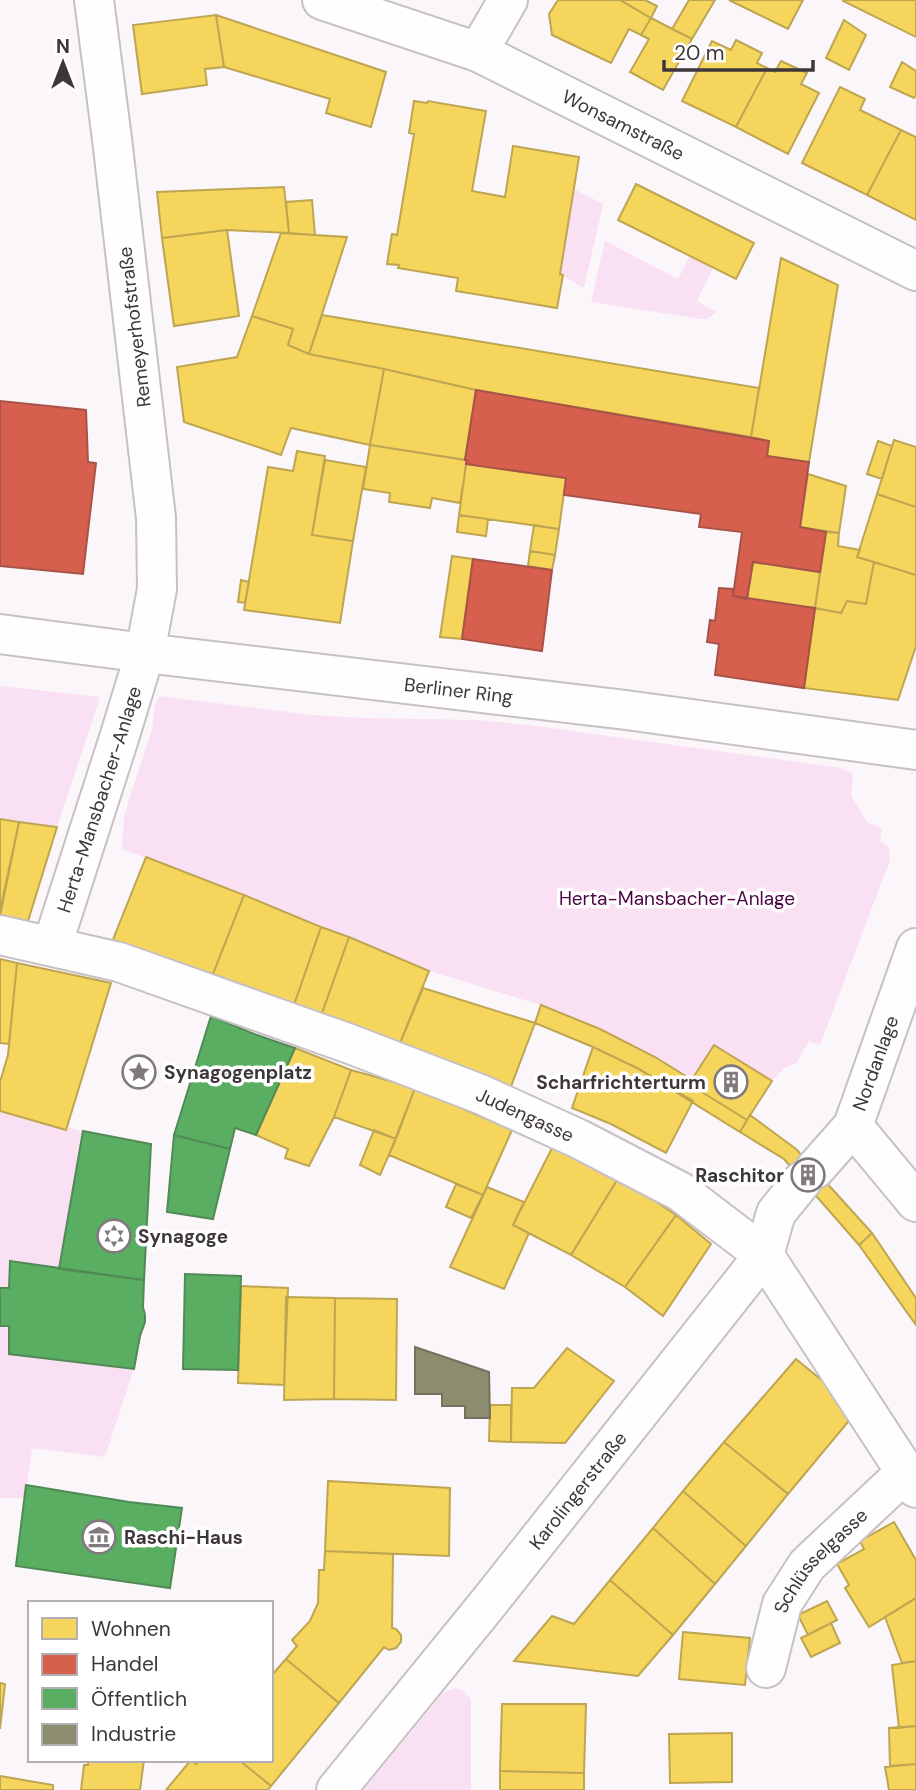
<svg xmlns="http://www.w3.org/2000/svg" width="916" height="1790" font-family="'DM Sans',sans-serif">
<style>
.green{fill:#f9e0f3}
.homes{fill:#f6d55c;stroke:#bea552;stroke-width:2}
.shops{fill:#d6604d;stroke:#a85348;stroke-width:2}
.public{fill:#5aae61;stroke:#518a56;stroke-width:2}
.industry{fill:#8c8c6e;stroke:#74725f;stroke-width:2}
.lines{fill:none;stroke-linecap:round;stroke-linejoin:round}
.street-casing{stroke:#c7c1c6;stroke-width:42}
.secondary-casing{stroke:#c7c1c6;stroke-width:42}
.street{stroke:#fefefe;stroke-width:38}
.secondary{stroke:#fefefe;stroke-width:38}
.labels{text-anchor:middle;stroke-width:7;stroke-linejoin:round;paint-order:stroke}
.street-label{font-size:19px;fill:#3d363b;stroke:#fff}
.park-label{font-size:19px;fill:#4c0343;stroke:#fff}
.poi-label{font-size:19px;font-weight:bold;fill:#3d363b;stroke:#fff;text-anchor:start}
</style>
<rect width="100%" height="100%" fill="#fbf6fa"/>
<!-- green -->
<path class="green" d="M574,189l29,15 -19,84 -24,-14z
M605,241l73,38 12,-23 23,12 -16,33 19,11 -9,7h-6l-110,-17z
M0,686l100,11 -43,130 -57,-8z
M159,696l153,19 49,3 118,2 57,6 305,42 11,5 1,4 -2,19 17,27 14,5 -2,13 9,6 1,13 -70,185 -11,-4 -13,22 -12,5 -12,13 -58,-36 -22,35 -37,-23 -55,-28 -59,-24 -112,-34 -158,-66 -149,-56 2,-33 28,-87 3,-23z
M0,1111l65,19 2,-3 16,4 -24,137 -50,20h-9z
M0,1326h9l1,28 124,15 -29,88 -73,-9 -7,50h-25z
M455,1688l7,2 9,9v91h-107l79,-97z"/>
<!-- homes -->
<path class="homes" d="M558,0h62l31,18 -10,17 -12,-6 -18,34 -59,-28 -3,-21z
M620,0h25l12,6 -6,12z
M689,0h26l-23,39 -20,-10z
M729,0h74l-15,29z
M916,0v37l-73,-36v-1z
M216,15l8,52 -19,2 2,16 -65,9 -9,-69z
M216,15l170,57 -15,55 -45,-14 4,-14 -106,-32z
M651,18l41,21 -29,51 -33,-18 19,-33 -8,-4z
M844,20l22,15 -17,35 -23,-12z
M736,40l26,13 -5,10 10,5 -31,59 -54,-26 30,-60 19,9z
M781,61l26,12 -6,11 18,9 -31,61 -52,-27 31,-59 8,4z
M902,62l14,9v24l-2,3 -24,-11z
M840,87l25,12 -5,11 41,20 -34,65 -65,-32z
M414,101l13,2 1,-2 58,10 -14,80 33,6 8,-51 66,11 -19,117 3,1 -6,33 -101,-17 2,-13 -60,-10 1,-3 -12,-1 5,-30 5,1 17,-101 -5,-1z
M901,130l15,7v83l-49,-25z
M636,184l118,59 -18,36 -118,-59z
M284,187l5,46 -62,-3 -65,8 -5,-46z
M312,200l3,35 -26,-2 -3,-31z
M227,230l12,86 -65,10 -12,-88z
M281,233l66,4 -38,117 -21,-9 5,-16 -41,-13z
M781,258l57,27 -29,177 -42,-6 2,-15 -18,-4z
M322,315l437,73 -8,49 -275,-47 -92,-21 -75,-15z
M252,316l41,13 -5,16 21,9 75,15 -14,76 -79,-17 -10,27 -97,-33 -7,-55 60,-10z
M384,369l92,21 -11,70 -95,-15z
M894,440l22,7v60l-39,-13z
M878,441l14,5 -10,33 -15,-5z
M370,445l97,15 -7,43 -28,-5 -2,10 -41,-6 1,-9 -27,-4z
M297,451l28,5 -13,79 41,6 -13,82 -96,-13 24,-143 25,4z
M325,460l41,7 -13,74 -41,-6z
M466,464l100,14 -7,51 -100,-14z
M808,474l38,12 -7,47 -39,-6z
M877,494l39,13v68l-59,-18z
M459,515l29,4 -2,17 -29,-4z
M534,525l25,4 -4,26 -25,-4z
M826,532l13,1 -1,13 22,4 -3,7 17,5 -8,42 -19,-3 -6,12 -26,-5z
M530,551l25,4 -3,15 -24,-4z
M452,556l21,3 -11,80 -22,-2z
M753,562l67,10 -5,36 -68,-9z
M874,562l42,13v71l-18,54 -94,-12 11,-80 26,5 6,-12 19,3z
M241,580l8,2 -4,21 -7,-1z
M0,819l19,3 -19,89z
M19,822l38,5 -29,94 -28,-5z
M146,857l98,38 -31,79 -101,-32z
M244,895l77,32 -27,78 -81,-31z
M321,927l28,10 -28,79 -27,-11z
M349,937l80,34 -31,77 -77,-32z
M0,959l17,4 -8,81 -9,-1z
M17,963l94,20 -45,147 -66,-19v-29l8,-27z
M423,988l112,35 -25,66 -112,-41z
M541,1005l59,24 55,28 37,23 -3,4 58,36 -7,12 -103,-64 -44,-21 -58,-24z
M714,1045l58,36 -25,39 -58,-36z
M593,1047l44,21 56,33 -27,52 -55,-29 -39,-16z
M295,1048l56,22 -17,47 -25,49 -24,-8 3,-9 -32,-14z
M351,1070l64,18 -19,51 -62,-22z
M415,1088l97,42 -29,65 -94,-40z
M750,1115l46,34 76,84 -13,12 -75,-86 -44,-27z
M374,1130l22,9 -16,36 -20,-10z
M554,1144l65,33 -48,78 -58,-30z
M619,1177l57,38 -51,72 -54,-32z
M456,1184l27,11 -12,23 -25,-11z
M487,1187l37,15 -11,23 16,8 -25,56 -54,-22z
M676,1215l35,29 -48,72 -38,-29z
M872,1233l44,65v27l-57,-80z
M241,1286l47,2 -4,97 -46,-2z
M286,1297l49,1 -1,101 -50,1z
M335,1298l62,1 -1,101 -62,-1z
M567,1348l47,33 -49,62 -54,-1 1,-54h22z
M796,1359l62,51 -70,84 -64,-52z
M490,1405h21v37l-22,-1z
M724,1442l64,52 -42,52 -63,-55z
M328,1481l122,7 -1,68 -124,-5z
M683,1491l63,55 -31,38 -62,-56z
M894,1522l22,38v38l-47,29 -24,-39 4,-3 -12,-21 27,-15 -4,-8z
M653,1528l62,56 -42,51 -63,-55z
M325,1551l68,3 -1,74 4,1 5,6v7l-5,6 -7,2 -5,-3 -45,56 -53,-44 11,-13 -5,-6 18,-19 8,-18 1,-33h5z
M610,1580l63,55 -35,41 -124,-15 38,-45 22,8z
M916,1598v63l-14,2 -17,-46z
M827,1601l10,19 -29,15 -10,-20z
M831,1623l9,20 -29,14 -10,-19z
M683,1632l67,6 -5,47 -66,-6z
M286,1659l53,44 -68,83 -32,-26h32v-84z
M916,1661v65l-17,2 -7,-63z
M0,1683l5,1 -5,45z
M502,1704h84l-2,69 -84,-2z
M916,1726v38l-26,2 -1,-38z
M732,1733v49l-62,1 -1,-49z
M88,1760h56l-4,30h-59l3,-25h4z
M191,1760l5,4 4,-4h39l32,26 -3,4h-102z
M916,1764v26h-27l-4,-23z
M500,1771l84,2v17h-84z
M0,1776l53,9v5h-53z"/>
<!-- shops -->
<path class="shops" d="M476,390l293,51 -2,15 42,6 -9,65 26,5 -6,40 -67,-10 -6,37 -14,-3 9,-64 -43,-5 2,-13 -137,-19 2,-17 -100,-14 1,-4h-2z
M0,401l86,9 2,52 8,1 -13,111 -83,-8z
M473,559l79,11 -10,81 -80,-12z
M719,588l14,1v7l82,12 -11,80 -89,-13 4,-31 -12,-2 3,-22 5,1z"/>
<!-- public -->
<path class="public" d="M211,1016l43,18 41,14 -39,87 -21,-7 -5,21 -56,-14z
M83,1131l68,13 -7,136 -85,-11z
M174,1135l56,14 -17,70 -46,-7z
M10,1261l134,19 -1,27 2,8v7l-5,14 -6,33 -125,-15v-28h-9v-38h9z
M185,1274l56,2 -3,94 -55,-1z
M26,1485l103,17 53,6 -12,80 -154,-22z"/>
<!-- industry -->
<path class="industry" d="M415,1347l74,25 1,46h-25v-12h-23v-12h-27z"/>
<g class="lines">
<defs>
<g id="street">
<path id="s1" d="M322,0l156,52 438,219"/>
<path d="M478,52l30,-52"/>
<path id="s2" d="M0,935l119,27 231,82 130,50 99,45 102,53 83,63 152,233"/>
<path id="s3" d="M52,946l68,-211 25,-82 12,-64 -1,-71 -44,-379 -18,-139"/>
<path d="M916,948l-63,178 63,76"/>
<path d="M815,1169l38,-43"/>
<path id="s4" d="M766,1668l16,-64 25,-39 99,-93"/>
<path id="s5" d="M336,1790l150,-184 278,-351 12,-42 26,-32"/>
</g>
<g id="secondary">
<path id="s6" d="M0,634l145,19 481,57 290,40"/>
</g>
</defs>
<!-- street casing -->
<use href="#street" class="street-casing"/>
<!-- secondary casing -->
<use href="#secondary" class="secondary-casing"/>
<!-- street -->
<use href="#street" class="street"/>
<!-- secondary -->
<use href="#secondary" class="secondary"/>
</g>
<!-- icons -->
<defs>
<symbol id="sight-ring" viewBox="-11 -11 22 22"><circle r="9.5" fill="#fff" stroke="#80797e" stroke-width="1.5"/><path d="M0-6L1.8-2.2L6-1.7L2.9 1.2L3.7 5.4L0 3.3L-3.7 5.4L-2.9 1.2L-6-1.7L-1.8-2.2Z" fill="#80797e"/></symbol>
<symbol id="building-ring" viewBox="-11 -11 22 22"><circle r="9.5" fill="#fff" stroke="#80797e" stroke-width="1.5"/><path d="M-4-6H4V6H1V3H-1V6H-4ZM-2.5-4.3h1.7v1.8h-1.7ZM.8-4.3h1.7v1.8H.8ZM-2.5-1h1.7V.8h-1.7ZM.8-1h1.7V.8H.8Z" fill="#80797e"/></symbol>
<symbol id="synagogue-ring" viewBox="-11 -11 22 22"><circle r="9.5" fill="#fff" stroke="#80797e" stroke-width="1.5"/><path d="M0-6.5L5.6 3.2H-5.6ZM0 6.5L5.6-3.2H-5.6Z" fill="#80797e"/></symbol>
<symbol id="museum-ring" viewBox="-11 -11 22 22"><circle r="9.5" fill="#fff" stroke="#80797e" stroke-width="1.5"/><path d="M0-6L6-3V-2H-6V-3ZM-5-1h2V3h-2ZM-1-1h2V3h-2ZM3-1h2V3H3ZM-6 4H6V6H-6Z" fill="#80797e"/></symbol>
</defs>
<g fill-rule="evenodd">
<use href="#sight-ring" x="120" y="1053" width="38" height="38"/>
<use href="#building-ring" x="712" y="1063" width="38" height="38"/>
<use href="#building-ring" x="789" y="1156" width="38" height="38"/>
<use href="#synagogue-ring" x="95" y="1217" width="38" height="38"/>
<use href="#museum-ring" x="80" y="1518" width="38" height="38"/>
</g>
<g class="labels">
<!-- street labels -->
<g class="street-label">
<text dy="7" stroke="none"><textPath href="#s1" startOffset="327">Wonsamstraße</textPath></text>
<text transform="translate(134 327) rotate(-97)" y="7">Remeyerhofstraße</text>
<text dy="7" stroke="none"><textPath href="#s6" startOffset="462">Berliner Ring</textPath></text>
<text dy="7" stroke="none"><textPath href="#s3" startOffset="154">Herta-Mansbacher-Anlage</textPath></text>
<text transform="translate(875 1063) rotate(-70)" y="7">Nordanlage</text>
<text dy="7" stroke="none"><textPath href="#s2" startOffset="556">Judengasse</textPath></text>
<text dy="7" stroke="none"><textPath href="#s5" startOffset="385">Karolingerstraße</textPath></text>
<text dy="7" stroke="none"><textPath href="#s4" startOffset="124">Schlüsselgasse</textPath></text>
</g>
<!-- park labels -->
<g class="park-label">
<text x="677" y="905">Herta-Mansbacher-Anlage</text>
</g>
<!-- poi labels -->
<g class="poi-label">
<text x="164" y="1079">Synagogenplatz</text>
<text x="706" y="1089" text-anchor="end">Scharfrichterturm</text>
<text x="784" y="1182" text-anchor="end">Raschitor</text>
<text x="138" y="1243">Synagoge</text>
<text x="124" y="1544">Raschi-Haus</text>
</g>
</g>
<!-- legend -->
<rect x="28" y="1601" width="245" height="161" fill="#ffffff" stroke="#b1afb1" stroke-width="2"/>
<rect x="42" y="1618" width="35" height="21" fill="#f6d55c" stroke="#b1afb1" stroke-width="2"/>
<text x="91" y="1636" font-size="21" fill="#3d363b">Wohnen</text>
<rect x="42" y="1654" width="35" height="21" fill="#d6604d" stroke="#b1afb1" stroke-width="2"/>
<text x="91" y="1671" font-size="21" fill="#3d363b">Handel</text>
<rect x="42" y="1688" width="35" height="21" fill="#5aae61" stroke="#b1afb1" stroke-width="2"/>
<text x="91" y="1706" font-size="21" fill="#3d363b">Öffentlich</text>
<rect x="42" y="1724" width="35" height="21" fill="#8c8c6e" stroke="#b1afb1" stroke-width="2"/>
<text x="91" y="1741" font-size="21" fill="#3d363b">Industrie</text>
<!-- north arrow -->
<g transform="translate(63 63)" stroke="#ffffff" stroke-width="5" paint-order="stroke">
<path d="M0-5L12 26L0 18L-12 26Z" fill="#3d363b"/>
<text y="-10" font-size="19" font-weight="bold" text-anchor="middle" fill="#3d363b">N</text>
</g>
<!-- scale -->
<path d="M664 60v10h149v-10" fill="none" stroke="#3d363b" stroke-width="3.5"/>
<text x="674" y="60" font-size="21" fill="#3d363b" stroke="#ffffff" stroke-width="5" paint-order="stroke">20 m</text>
</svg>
